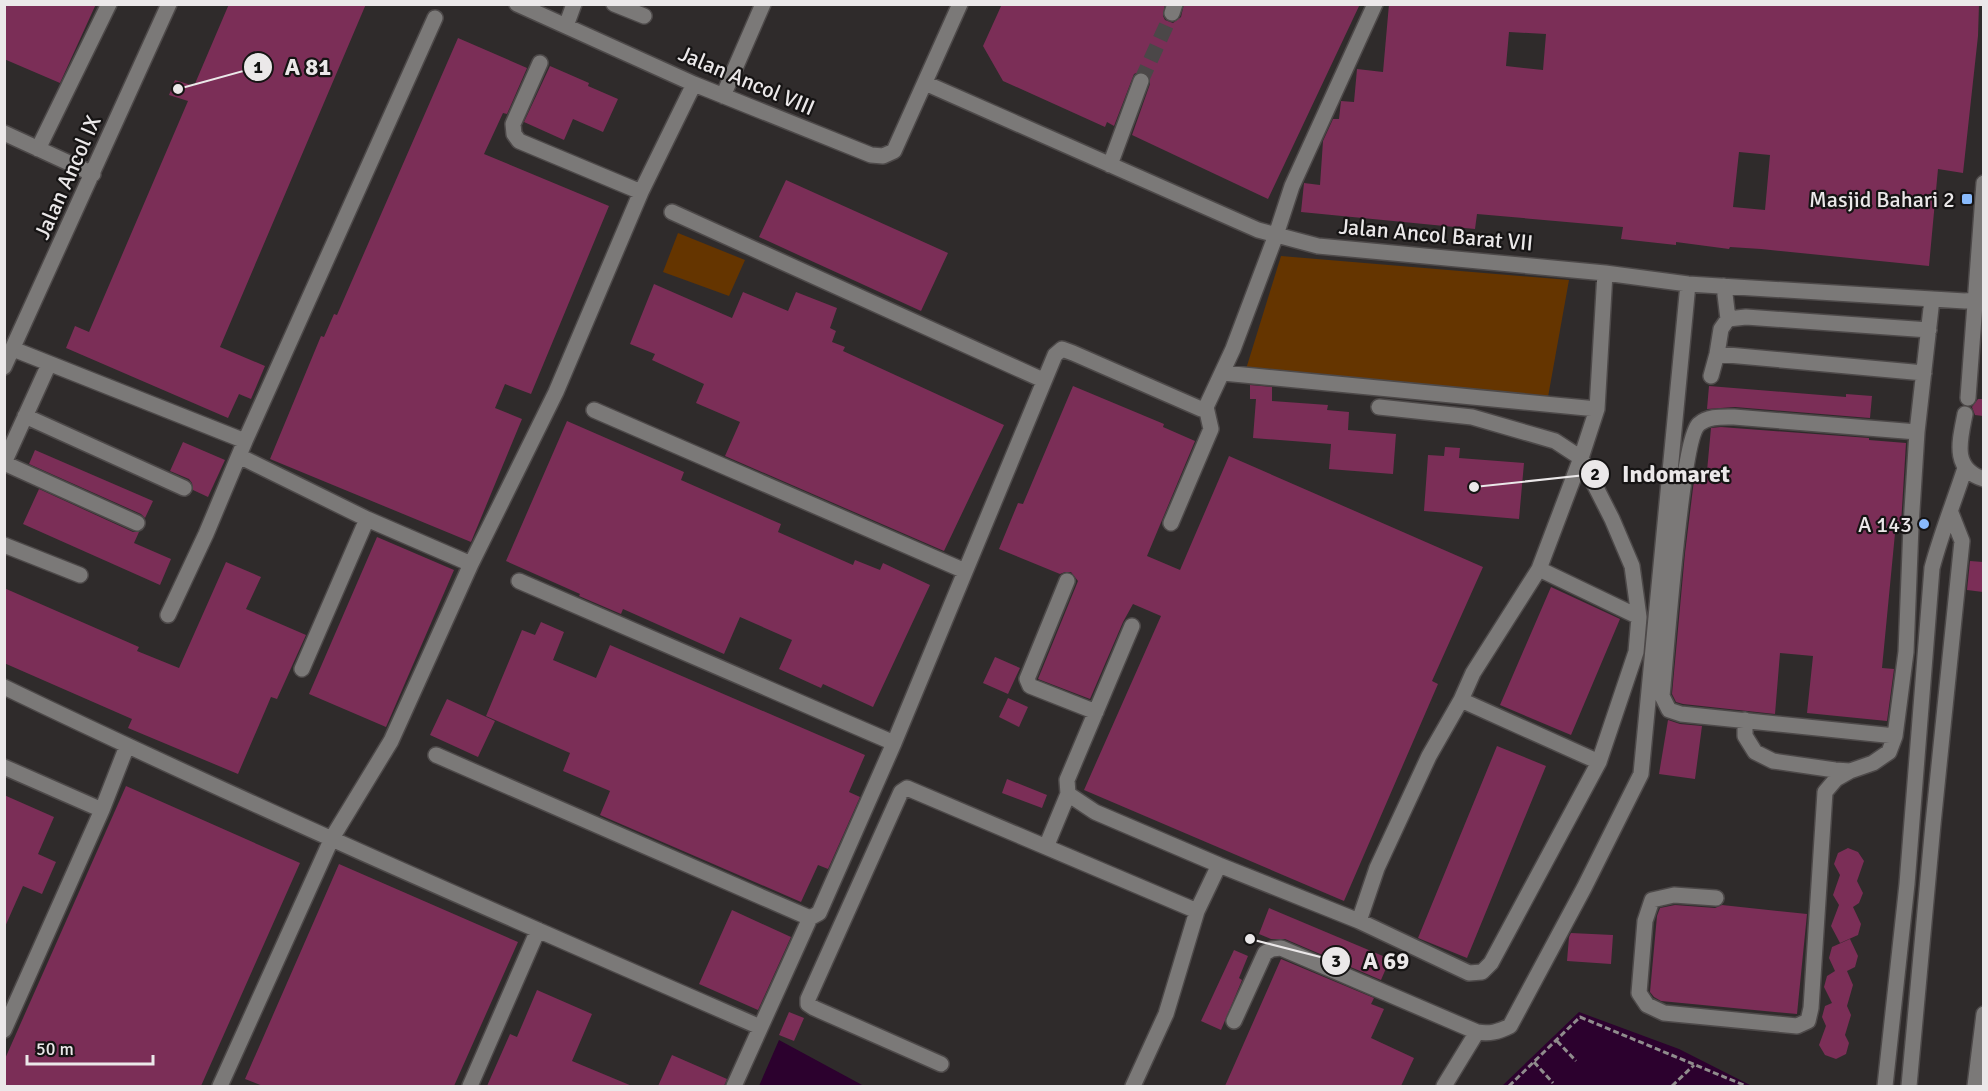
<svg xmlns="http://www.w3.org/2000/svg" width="1988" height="1091" font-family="Signika,sans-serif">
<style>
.green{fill:#653500}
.water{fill:#2c012e}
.building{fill:#7b2e57;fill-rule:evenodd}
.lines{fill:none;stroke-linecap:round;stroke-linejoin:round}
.minor-tunnel{stroke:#4b4748;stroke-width:15;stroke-dasharray:15 8;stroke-linecap:butt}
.minor-casing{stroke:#4d4949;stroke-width:18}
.path{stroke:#908c8d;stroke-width:3;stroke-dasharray:6 3;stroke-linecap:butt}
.minor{stroke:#7b7978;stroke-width:15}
.poi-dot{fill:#89bafc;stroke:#161414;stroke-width:2}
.labels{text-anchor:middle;stroke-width:4.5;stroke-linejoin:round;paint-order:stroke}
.street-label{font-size:22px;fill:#ebe8e9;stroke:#161414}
.poi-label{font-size:22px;fill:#ebe8e9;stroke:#161414;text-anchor:end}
.leader{fill:none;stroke:#ebe8e9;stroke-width:2}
.callout-dot{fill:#ebe8e9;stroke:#161414;stroke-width:2}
.mark-label{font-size:18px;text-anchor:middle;font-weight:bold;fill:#111}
.callout-label{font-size:24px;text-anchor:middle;font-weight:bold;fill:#ebe8e9;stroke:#161414;stroke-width:4.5;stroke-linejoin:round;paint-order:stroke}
</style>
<rect width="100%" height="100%" fill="#2f2b2b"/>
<!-- green -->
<path class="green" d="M678,233l67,27 -16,36 -66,-24z
M1281,256l288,24 -21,117 -302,-28z"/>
<!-- water -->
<path class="water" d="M1579,1012l100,37 73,37h-250z
M779,1040l85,46h-105z"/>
<!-- building -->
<path class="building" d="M4,4h92l-36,79 -56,-24z
M229,4h137l-146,343 45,19 -14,33 -12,-5 -11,24 -162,-70 9,-22 14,6 99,-231 -19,-6 6,-15 19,6z
M1002,4h163l-2,12 2,4 8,3 8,-6 3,-13h176l-92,195 -136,-64 18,-51v-5l-5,-7h-6l-5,2 -20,52 -7,-4 -2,5 -102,-46 -20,-35z
M1389,4h590l-1,32 -15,137 -25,-4 -9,97 -168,-17 -31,-2 -1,2 -53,-7v3l-55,-6 2,-12 -146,-13 -2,15 -174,-17 3,-29 16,2 3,-44 10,-22h6l2,-18 13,1 3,-33 26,3zM1509,32l37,2 -3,36 -37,-4zM1739,152l31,3 -5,55 -32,-3z
M458,38l69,30 -20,46 -4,-1 -19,41 125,52 -78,188 -26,-10 -10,24 27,11 -51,123 -201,-83 51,-123 3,1 10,-23 3,1z
M550,66l39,17 -1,3 30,13 -15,33 -30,-13 -9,21 -40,-18z
M786,180l162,73 -27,58 -162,-74z
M654,284l78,34 11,-26 45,19 8,-19 41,16 -7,20 6,3 -4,11 13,5 -2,4 161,74 -60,126 -219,-95 15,-34 -44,-19 8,-19 -52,-24 3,-6 -25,-10z
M1250,385l22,2v14l56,4 -1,5 22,2 -1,18 48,4 -3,40 -64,-5 2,-25 -78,-6 3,-39h-6z
M1073,386l91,38 -1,3 32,14 -48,115 33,14 49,-114 254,111 -51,114 6,3 -94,217 -260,-111 77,-174 -28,-12 -10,18 -33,77 -52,-20 40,-98 -7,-9h-6l-5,2 -61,-25 19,-46 5,1z
M1709,386l137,11v-3l26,2 -2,22 -135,-11 -28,2z
M1978,399h5v17l-8,-1 -3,-8z
M567,421l117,51 -3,8 100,44 -3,8 75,33 2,-5 25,10 3,-7 47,22 -57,122 -50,-23 -2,4 -42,-19 13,-29 -52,-23 -16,37 -101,-45 -2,5 -42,-18 1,-2 -74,-33z
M1721,427l148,11v2l37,3 -5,81 -5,-1 -14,145 12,1 -7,52 -80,-8 6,-57 -33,-3 -5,61 -92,-10 -7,-2 -4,-8 13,-141 9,-73 12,2 5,-54z
M183,442l42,18 -17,37 -15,-7 -1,-7 -3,-4 -19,-8z
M1445,447l15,1 -1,10 65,5 -5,56 -95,-8 4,-56 16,1z
M35,450l118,51 -8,17 -4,-4 -112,-50z
M39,489l94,43h6l-5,11 37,16 -11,26 -137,-61z
M377,537l77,33 -68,157 -77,-33z
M1970,561l13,1v30l-16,-2z
M226,562l35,15 -15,32 60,26 -29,64 -6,-2 -33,77 -110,-46 4,-9 -128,-56v-75l135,59 -2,4 42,17z
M1551,587l69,32 -49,116 -71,-30z
M541,622l23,10 -11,28 43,18 14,-33 255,110 -16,37 11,5 -32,72 -10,-4 -17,37 -201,-87 10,-24 -47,-20 7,-18 -84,-37 36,-86 13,5z
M995,657l25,11 -12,26 -25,-11z
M1008,698l20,9 -9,20 -20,-10z
M447,699l48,22 -17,36 -48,-22z
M1668,720l12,4 22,2 -7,53 -36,-5z
M1497,746l49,20 -79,192 -49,-20z
M1007,779l40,16 -5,13 -40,-15z
M126,786l174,77 -99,223h-197v-25z
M4,795l50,22 -16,37 18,8 -14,32 -19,-8 -19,43z
M1848,848l10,4 6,9 -7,20 6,12 -4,10 -6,4 8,17 -3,11 -18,8 -9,-17 8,-21 -6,-10 7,-20 -6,-11 4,-11z
M339,864l179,78 -64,144h-191l-18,-7z
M1675,905l40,3 7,-3 85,9 -10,100 -136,-13 -7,-4 -4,-5 7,-76 3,-8z
M1269,908l121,51 -9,21 -96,-41h-14l-12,-5z
M732,910l59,27 -33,73 -59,-26z
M1571,933l42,2 -2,29 -44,-3 2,-24z
M1850,939l8,17 -3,11 -8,4 6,14 -6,21 4,9 -6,20 4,8 -3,11 -10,5 -11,-4 -6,-10 7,-19 -4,-9 3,-11 7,-3 -8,-16 3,-11 8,-5 -6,-13 3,-11z
M1234,950l14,6 -9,22 3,2 -21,50 -20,-9z
M1281,959l93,39 -3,6 13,5 -13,29 43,20 -13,28h-176z
M537,990l55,24 -20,47 60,25h-145l23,-52 7,3z
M789,1012l15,6 -10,23 -15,-6z
M672,1055l55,24 -3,7h-66z"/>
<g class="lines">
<!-- minor-tunnel -->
<path class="minor-tunnel" d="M1141,81l31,-68"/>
<defs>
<path id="minor" d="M517,4l177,80 177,71 12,1 11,-5 66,-147
M614,4l30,12
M1172,13l3,-9
M566,26l8,-22
M540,63l-27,61 1,10 5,7 122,51
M925,83l333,147 60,16 287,27 83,11 277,17 9,-1
M723,96l40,-92
M4,133l89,41
M38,149l71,-145
M1110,165l31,-84
M672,212l371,168
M1728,319l18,-2 183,13
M13,349l232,92
M1717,354l207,19
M4,367l165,-363
M1223,373l374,36
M1711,376l6,-22 4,-25 7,-10 -4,-33
M1968,398l16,-215
M1379,407l93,10 83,24 26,17 31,61 20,47 7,51 -100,-48
M594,410l371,161
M1965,414c-5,26 -14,55 19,65
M25,416l159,72
M1917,432l-183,-15c-12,0 -26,-1 -35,7 -18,15 -33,235 -37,272l7,14 12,4 214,22 11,-84 5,-126 6,-94 15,-133
M239,456l128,63 104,45
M4,463l133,60
M4,463l45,-99
M1171,523l40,-94 -5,-22
M4,545l76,30
M519,581l375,162
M1067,581l-40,98 3,7 66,26
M168,615l38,-81 39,-93 190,-423
M1132,626l-65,154 1,14 27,18 124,53 140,56 110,52 13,-1 9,-9 108,-201 37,-110 3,-35
M302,669l65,-150
M4,687c249,120 503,230 756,340
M1461,700l138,62
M1745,720v16l10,16 18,9 62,9 15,1 23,-8 16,-11 6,-16
M436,755l374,163
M4,767l98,43
M1046,847l22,-53
M1716,898l-42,-3 -22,5 -7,21 -6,72 8,12 17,8 133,13 11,-5 3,-13 14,-216 11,-13 14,-8
M1359,921l18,-53 52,-112 32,-56 12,-27 66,-104 42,-111 16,-49 8,-136
M1234,1021l31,-68 7,-4 9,-1 196,84c13,2 21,0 33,-6l74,-138 57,-114 47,-490
M4,1030l98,-220 25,-64
M941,1064l-127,-56 -6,-4v-5l93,-207 6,-4 290,123
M220,1086l112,-248 59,-97 80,-177 85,-172 85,-200 53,-108
M470,1086l68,-156
M734,1086l76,-168 9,-5 75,-170 161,-388 7,-6 11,4 128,56 5,-2 27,-58 43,-114 16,-49 83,-182
M1133,1086l33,-72 31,-103 22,-46
M1444,1086l33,-54
M1885,1086l22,-202 25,-316c9,-34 22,-66 33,-100
M1909,1086l24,-262 29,-283 -11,-28
M1975,1086l9,-72"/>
</defs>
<!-- minor casing -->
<use href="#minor" class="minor-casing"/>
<!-- path -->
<path class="path" d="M1557,1041l19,20
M1534,1062l19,21
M1509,1086l71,-69 166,69
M1672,1086l22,-21"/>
<!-- minor -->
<use href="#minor" class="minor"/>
</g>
<!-- markers -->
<g class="poi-dot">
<rect x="1961" y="193" width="12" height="12" rx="3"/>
<circle cx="1924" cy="524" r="6"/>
</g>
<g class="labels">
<!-- street labels -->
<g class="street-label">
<text transform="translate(747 80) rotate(23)" y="8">Jalan Ancol VIII</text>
<text transform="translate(67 177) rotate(-66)" y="8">Jalan Ancol IX</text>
<text transform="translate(1436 234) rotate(5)" y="8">Jalan Ancol Barat VII</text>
</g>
<!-- poi labels -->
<g class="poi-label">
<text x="1955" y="207">Masjid Bahari 2</text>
<text x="1912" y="532">A 143</text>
</g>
</g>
<!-- callouts -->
<path class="leader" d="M178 89L258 67M1474 487L1595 474M1250 939L1336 961"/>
<g class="callout-dot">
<circle cx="178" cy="89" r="6"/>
<circle cx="1474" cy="487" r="6"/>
<circle cx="1250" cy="939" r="6"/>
<circle cx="258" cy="67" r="15"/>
<circle cx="1595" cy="474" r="15"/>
<circle cx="1336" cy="961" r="15"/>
</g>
<g class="mark-label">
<text x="258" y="73">1</text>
<text x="1595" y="480">2</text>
<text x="1336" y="967">3</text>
</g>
<g class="callout-label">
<text x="308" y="75">A 81</text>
<text x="1676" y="482">Indomaret</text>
<text x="1386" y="969">A 69</text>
</g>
<!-- border -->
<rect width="1988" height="1091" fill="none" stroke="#ebe8e9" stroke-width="12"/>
<!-- scale -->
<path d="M27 1055v9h126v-9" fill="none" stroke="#ebe8e9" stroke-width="3"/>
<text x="36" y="1055" font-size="18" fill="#ebe8e9" stroke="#161414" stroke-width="4.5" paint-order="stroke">50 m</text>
</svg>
